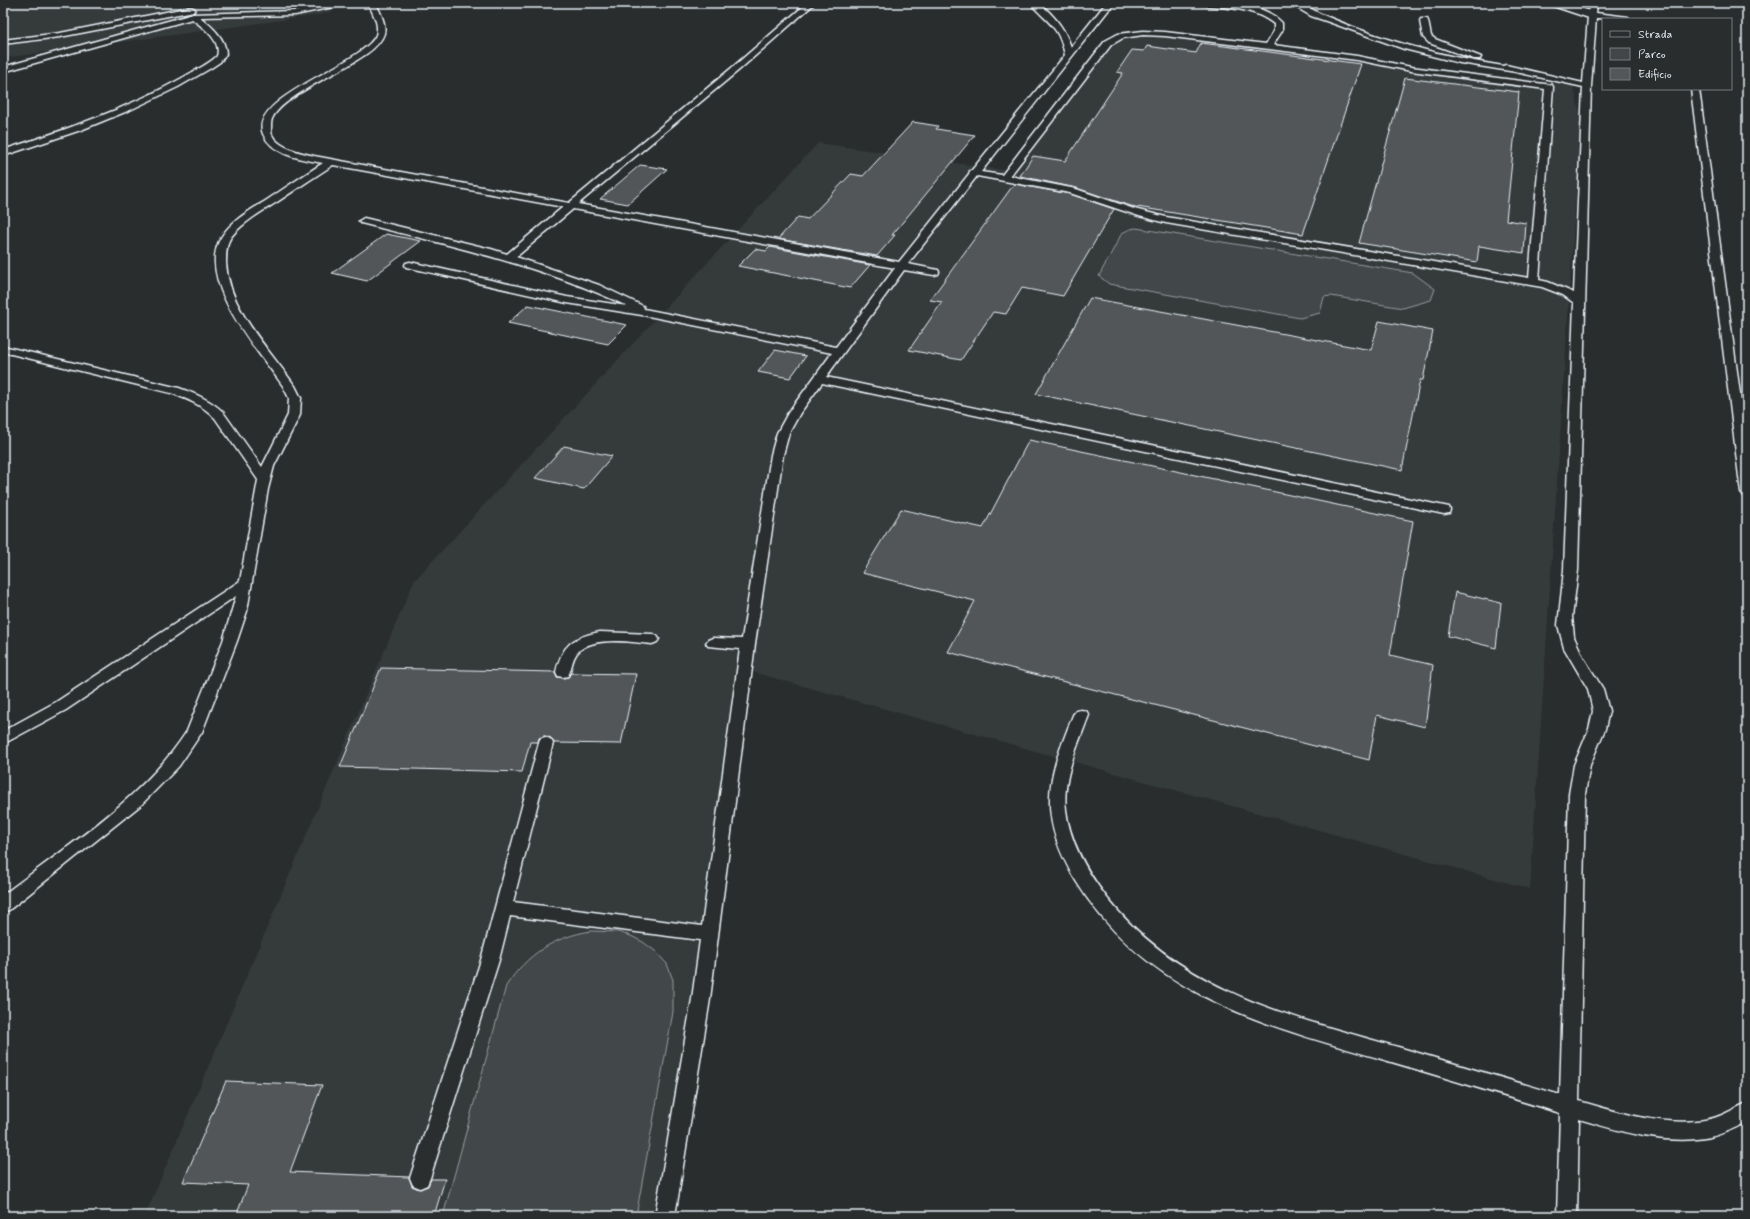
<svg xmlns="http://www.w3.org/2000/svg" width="1750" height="1219" font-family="Mynerve,sans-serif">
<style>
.built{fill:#363a3b}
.green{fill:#424648;stroke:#959ca0}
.building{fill:#535759;stroke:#e8f1f8}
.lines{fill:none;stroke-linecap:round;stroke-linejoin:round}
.service-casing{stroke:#e8f1f8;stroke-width:3}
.minor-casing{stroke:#e8f1f8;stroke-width:3}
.service{fill:#2a2d2e;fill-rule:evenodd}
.minor{fill:#2a2d2e;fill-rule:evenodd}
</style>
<rect width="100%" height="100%" fill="#2a2d2e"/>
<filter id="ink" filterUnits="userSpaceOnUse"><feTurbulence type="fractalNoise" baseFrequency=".025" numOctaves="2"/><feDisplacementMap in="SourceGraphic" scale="8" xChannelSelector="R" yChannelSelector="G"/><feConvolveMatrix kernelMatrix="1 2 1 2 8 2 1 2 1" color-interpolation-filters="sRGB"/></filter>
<g filter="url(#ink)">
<!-- built -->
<path class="built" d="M3,3h356l-40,12 -316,43z
M1165,34l408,51 8,34 -51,770 -785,-219 -80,546h-520l269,-635 404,-438 192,28 98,-128 13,-8z"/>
<!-- green -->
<path class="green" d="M1136,228l277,45 22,16 -4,11 -28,8 -72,-12 -7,1 -4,16 -20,5 -191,-34 -10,-8 23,-43 8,-4z
M591,931l27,1 13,4 12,6 12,9 12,13 6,16v32l-37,204h-193l63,-230c21,-32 48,-49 85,-55z"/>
<!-- building -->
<path class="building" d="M1201,43l160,21 -58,170 -172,-28 -55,-18 -56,-12 13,-20 32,5 58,-88 -6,-1 15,-22 12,1 3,-5 49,7z
M1405,78l114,14 -13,128 20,3 -2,30 -45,-7 -2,16 -118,-19z
M913,122l25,4 -2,3 39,6 -83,100h3l-18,21 -99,-17 20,-22 10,2 43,-45 12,2z
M640,165l27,4 -39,35 -28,-5z
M1014,184l56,10 44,15 -51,87 -41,-8 -16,26 -13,-2 -32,48 -52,-10 33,-48 -12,-2z
M386,234l35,7 -54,40 -35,-8z
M770,247l100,18 -20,23 -112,-22 17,-17 11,2z
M1090,298l281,52 8,-29 54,10 -10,49h-3l-18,90 -366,-76z
M528,305l99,20 -19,19 -100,-21z
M775,350l31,6 -16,22 -32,-6z
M1029,440l384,81 -23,134 43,10 -8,62 -48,-12 -8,45 -421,-108 27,-51 -113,-28 39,-64 82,19z
M564,446l48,10 -28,33 -49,-11z
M1455,592l46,11 -5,45 -48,-12z
M381,668l174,4 2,5 6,1 5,-1 3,-4 65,1 -15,70 -67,-1 -3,-5 -7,-2 -5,2 -1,4h-8l-8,30 -182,-5z
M226,1081l96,4 -32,87 119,5 3,9 7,3 9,-3 3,-7h14l-11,37h-198l12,-31 -65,-3z"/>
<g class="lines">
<defs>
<path id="service" d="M330,3h14l-1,2 -48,10 -95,2c11,9 26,21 26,37l-6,8 -9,6 -33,19 -48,23 -49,20 -78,26v-6c62,-20 124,-41 181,-73 11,-7 24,-12 33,-21 5,-15 -14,-29 -25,-37l-189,53v-5l190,-53 102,-3z
M368,3h8c4,10 13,24 6,35 -5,9 -15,16 -25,22 -19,13 -77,38 -85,59 -1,2 -1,6 -1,9 -2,18 30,25 43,28l255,47 165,-137 73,-63h8l-76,67 -161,134 321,58 70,-88 1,-3 2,-1 93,-115c-6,-29 -17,-32 -35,-52h9c15,12 26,26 32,44l35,-44h8l-133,169 21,3 103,-134 13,-7 25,-3 22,1 101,12 8,-13v-7c-21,-17 -48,-16 -73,-19l-4,-2c27,0 65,-2 85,20v8l-9,14 84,11 54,11 141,18 1,2 -14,193 9,2 26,11 9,-206 -67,-15 -56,-9 -56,-14 -78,-28 -15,-5 -22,-13c17,0 20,6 34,12 17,7 34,14 52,20 41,14 84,24 128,31l3,-1 77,18 6,-80h8l-1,10 32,4 1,2 -33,-1 -5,68 -13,484 -6,47 2,20 9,20 20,32 6,22 -4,18 -15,36 -5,29 -6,307c41,12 89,27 131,18 13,-3 25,-11 37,-16v19c-12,6 -24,12 -37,15 -43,9 -91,-6 -131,-18l-2,97h-20l3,-103c-61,-19 -121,-37 -182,-55 -117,-34 -234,-65 -302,-177 -15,-25 -27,-53 -26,-82 0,-29 13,-57 23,-84l3,-4 5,-1 5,1 3,4c-11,30 -27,62 -23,95 4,33 21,62 41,88 75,94 181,118 291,149 54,16 108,32 162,48l9,-301 5,-29 15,-36 4,-18 -5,-22 -24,-41 -6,-23 6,-55 10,-267 -11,-8 -21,-8 -376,-64 -27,-7 -69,-23 -93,-17 -69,88 30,6 1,2 -1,2 -4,1 -30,-5 -78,107 618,129 5,1 1,3 -1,3 -5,1 -622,-131 -22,30 -11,20 -6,22 -28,189 -45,355 -35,217h-20l37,-217 8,-59 -190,-24 -11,44 -69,218 -3,7 -7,3 -7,-3 -3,-7 71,-218 59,-221 5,-2 5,2 3,4 -40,159 189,24 38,-277 -32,-3 -2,-3 2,-3 5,-2 29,1 29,-184 6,-22 11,-20 44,-60 -184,-37 -81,-13 -161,-36 -1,-2 1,-2 4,-1 157,35 60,9c-84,-40 -176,-60 -266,-83l-2,-2 5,-3 127,31 16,5 56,-47 -230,-42c-19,12 -38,25 -56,37 -16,10 -34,20 -46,35 -5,7 -5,18 -5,26 3,47 43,86 69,123l6,12 -1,17 -26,51 -6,23 -21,122 -10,30 -35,91 -23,34 -37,38 -133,106 -6,2v-17c63,-48 141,-97 184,-164l36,-90 13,-45 -170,114 -63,34v-13l53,-29 184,-121 18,-101 -43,-62c-12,-13 -28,-19 -44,-25l-168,-41v-6l176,42c16,6 32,12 44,24l39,55 26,-52 1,-17 -6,-12c-23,-33 -90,-107 -61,-150 10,-16 29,-26 45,-36 18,-12 37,-25 56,-37 -21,-4 -50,-7 -60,-29 -16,-37 101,-70 113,-99 4,-11 -4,-23 -8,-32zM1143,35l22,1 192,24 54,11 134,18 -16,189 -363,-61 -32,-8 -58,-20 -66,-13 101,-131 12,-7zM573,209l322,59 -59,79 -192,-38 -1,-3 -44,-21 -83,-28z
M191,7l4,2 -1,2 -134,26 -57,7v-4l57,-7z
M1421,19h6l1,2 3,15 4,3 46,18 -1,2h-6l-45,-16 -6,-6 -3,-16z
M1691,89h8l48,357v51l-4,-1 -2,-3z
M600,632l52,2 5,2 2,3 -2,3 -5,2c-20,-2 -61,-9 -75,9 -5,6 -5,15 -9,23l-5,1 -5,-1 -2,-4c6,-27 17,-35 44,-40z"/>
<path id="minor" d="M1548,3h18l30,10 2,2 -2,2 -4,2 -42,-14z"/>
</defs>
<!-- service casing -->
<use href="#service" class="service-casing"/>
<!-- minor casing -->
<use href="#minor" class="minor-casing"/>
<!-- service -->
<use href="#service" class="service"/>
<!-- minor -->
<use href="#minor" class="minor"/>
</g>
</g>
<!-- margin -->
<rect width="1750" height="1219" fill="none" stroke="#2a2d2e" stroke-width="16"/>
<rect x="8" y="8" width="1734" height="1203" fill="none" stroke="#e8f1f8" stroke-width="1.5" filter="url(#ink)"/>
<!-- legend -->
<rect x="1602" y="18" width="130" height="72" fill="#2a2d2e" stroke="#767b7f"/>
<rect x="1610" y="31" width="20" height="6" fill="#2a2d2e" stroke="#767b7f"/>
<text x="1638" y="38" font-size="12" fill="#e8f1f8">Strada</text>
<rect x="1610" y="48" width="20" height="12" fill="#424648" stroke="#767b7f"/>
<text x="1638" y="58" font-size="12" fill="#e8f1f8">Parco</text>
<rect x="1610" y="68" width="20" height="12" fill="#535759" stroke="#767b7f"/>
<text x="1638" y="78" font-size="12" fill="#e8f1f8">Edificio</text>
</svg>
